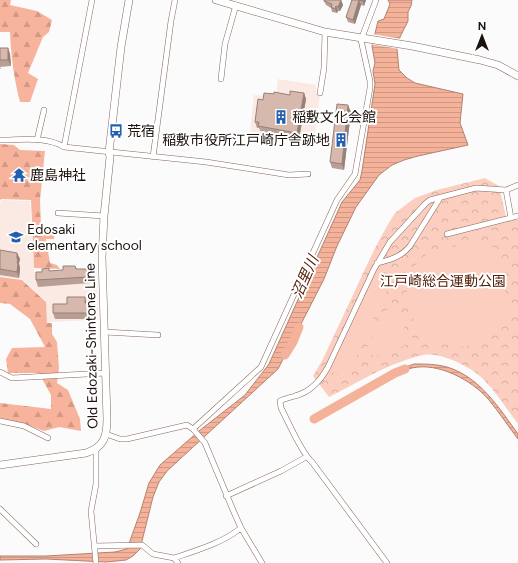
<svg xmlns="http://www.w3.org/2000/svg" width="518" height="563" font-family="Figtree,'Noto Sans JP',sans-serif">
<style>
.built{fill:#fbeae4}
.forest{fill:url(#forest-firs)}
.park{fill:url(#park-crowns)}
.pitch{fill:#fbcebf}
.water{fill:url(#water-rules);stroke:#b48270}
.pier{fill:#fbfbfb}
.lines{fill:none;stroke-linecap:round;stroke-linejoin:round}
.river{stroke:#f5b29a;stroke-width:9}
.minor-casing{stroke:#83675d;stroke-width:6}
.tertiary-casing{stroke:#83675d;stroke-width:8}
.secondary-casing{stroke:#83675d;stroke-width:8}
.minor{stroke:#fff;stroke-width:5}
.tertiary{stroke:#fff;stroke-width:7}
.secondary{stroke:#fff;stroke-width:7}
.wall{fill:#b99e95}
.shaded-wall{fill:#968179}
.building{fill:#d7b8ad;stroke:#968179}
.labels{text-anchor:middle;stroke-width:4;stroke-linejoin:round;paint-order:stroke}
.poi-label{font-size:14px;fill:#1c110d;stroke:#fff;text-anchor:start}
.park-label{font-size:14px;fill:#54210d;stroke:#fff}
.street-label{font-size:14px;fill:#1c110d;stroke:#fff}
.water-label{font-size:15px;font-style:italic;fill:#57230f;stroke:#fff}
</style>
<defs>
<pattern id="forest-firs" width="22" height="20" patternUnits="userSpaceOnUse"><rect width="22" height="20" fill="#f7b39c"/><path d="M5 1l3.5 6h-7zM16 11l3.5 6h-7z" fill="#d39985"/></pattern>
<pattern id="park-crowns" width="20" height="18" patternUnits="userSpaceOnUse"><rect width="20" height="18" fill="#fbcebf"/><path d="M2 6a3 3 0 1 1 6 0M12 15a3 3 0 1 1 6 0" fill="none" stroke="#d7b0a3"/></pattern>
<pattern id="water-rules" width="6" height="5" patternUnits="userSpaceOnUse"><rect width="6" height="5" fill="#f5b29a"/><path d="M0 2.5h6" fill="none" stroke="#d19884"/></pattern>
</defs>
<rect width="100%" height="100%" fill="#fbfbfb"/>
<!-- built -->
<path class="built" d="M278,79l38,6v8l4,1 -7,54 -16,-3 1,-5 -48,-9 4,-36 22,1z
M2,200l28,1 4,71 63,-2 1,50 -51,2 -1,-21 -24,-22 -22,-2v-73z"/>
<!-- forest -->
<path class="forest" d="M0,0h11l-1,5 27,6 15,9 -3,12 -6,5 -15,36 10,6 -8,23h-10c-6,-23 -9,-46 -10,-70h-10z
M0,144l14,1 6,5 25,1 -5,49 1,27 14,2 -1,10h-8l4,24 7,2 3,4 -26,-1 -3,-68 -30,-1 -1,2z
M0,277l22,3 24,22 1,21h5v11l5,8 2,26 -2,15 11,7 12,29 1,12 -22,-4 -15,4 -16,-6 -28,-5v-17l51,6v-14l-12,-22h-31l-2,-14 6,-11 33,-1 -15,-28 -20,-15 -10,-1z"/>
<!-- park -->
<path class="park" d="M485,178l14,8 8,35 9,-2 2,1v204c-12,-16 -23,-34 -38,-48 -12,-10 -40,-24 -56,-21 -32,6 -67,28 -95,42l-16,-21 9,-15 52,-111 13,-24 8,-13 20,-15 22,-8z"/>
<!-- pitch -->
<path class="pitch" d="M480,240l14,8 16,60c-13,50 -82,52 -100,3 -4,-11 -4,-25 0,-36 4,-8 11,-19 20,-22 4,-2 10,-3 15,-4 12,-3 24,-6 35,-9z
M373,279l16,7 -43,92 -18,-8z
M389,307l26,34 -40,16 -9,-8z"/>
<!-- water -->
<path class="water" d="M388,0h24l-1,6 -3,6v9l-8,16 -3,12 2,21 8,8 8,5 48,11 -3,29 8,22 -50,11 -14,4 -12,5 -13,10 -23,32 -19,39 -13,33 -46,90 -111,102 -8,11 -6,15 -13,52 -7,7 -7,4 -20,2 -60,-3 -46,1v-4h46l69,-4 12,-3 13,-36 9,-30 11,-18 39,-34 46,-36 24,-31 73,-162 18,-22 2,-9 13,-87 -2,-13 2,-8 -3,-17 6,-25 6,-2 6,-15z
M414,364c11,0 22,0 33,3 33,10 52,41 71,67v5c-10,-13 -19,-27 -29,-39 -17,-20 -51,-38 -77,-32 -6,1 -11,4 -17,6v-3z"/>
<!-- pier -->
<path class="pier" d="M372,34l30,5 -3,10 -29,-5z"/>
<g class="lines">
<!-- river -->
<path class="river" d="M285,355l8,-13 6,-15
M314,419l81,-46 10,-4"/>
<defs>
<path id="minor" d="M221,79l4,-35 11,-39
M320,93l4,-25 1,-36
M0,140c20,0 46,-4 64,7l142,15 83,13 19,-1
M37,140l7,-30
M64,147l28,-147
M153,157l18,-136 4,-21
M58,213l46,3
M511,218l-5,-28 12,-5
M447,234l71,-18
M377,263c13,-3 24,-6 33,-17l30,-48
M105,332l53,3
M0,372l12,6 94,-5
M0,421l24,5 24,12
M193,429l68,-62 76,-167 18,-26 15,-86v-7l-9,-41 15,-40
M106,434l14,5h7l60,-14 6,4 12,14 28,67 8,18 21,35
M96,450v34l-5,27 5,52
M226,496l55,-25 25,-14
M0,509l36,35
M95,546l47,-1 11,9 21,4 4,5
M174,558c24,-8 48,-15 67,-30
M387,563l-75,-101c-10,-8 -24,-41 -31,-54l-1,-7c5,-3 9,-3 15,-5 15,-4 26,-16 33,-29l46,-98 16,-27 36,-39 4,-3 46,-12 30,2"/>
<path id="tertiary" d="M0,465l86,-12c18,-6 21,-16 21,-34l-5,-162 2,-41 6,-59 -1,-5 12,-105 8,-47"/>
<path id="secondary" d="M216,0l109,32 87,14 68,14 18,5 20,11"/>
</defs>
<!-- minor casing -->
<use href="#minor" class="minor-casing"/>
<!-- tertiary casing -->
<use href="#tertiary" class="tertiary-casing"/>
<!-- secondary casing -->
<use href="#secondary" class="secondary-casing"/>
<!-- minor -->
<use href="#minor" class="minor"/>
<!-- tertiary -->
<use href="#tertiary" class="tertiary"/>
<!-- secondary -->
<use href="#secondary" class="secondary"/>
</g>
<!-- wall -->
<path class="wall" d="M341,0l2,5 -3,6h-2l-1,2 -5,-1 -1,-4 -5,-3 -2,-4z
M352,0h14l-2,6 -3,-1 -6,19 -7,-2 -2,-5z
M0,48h8l2,6 1,12 -11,1 1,2h-1z
M304,93l2,6 -7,40 -38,-7 -2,-4h-2l-2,-6 8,-22 11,-6 16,1z
M351,112l-7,58 -12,-2 -2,-6z
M0,250l17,3 3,6 -1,4 1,6 -1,9 -19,-3z
M75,266l2,3h10l3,6v8l-52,4 -2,-7z
M85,297l2,6 10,6v10h-42l-2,-6z"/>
<!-- shaded-wall -->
<path class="shaded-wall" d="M341,0l2,5 -3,6 -2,-4z
M359,0l2,5 -6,19 -2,-4z
M363,0h3l-2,6 -1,-5z
M336,6l2,5 -1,2 -2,-4z
M8,48l2,6 1,12 -3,-6z
M304,93l2,6 -7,40 -2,-6z
M348,105l3,7 -7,58 -2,-6z
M17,253l3,6 -1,4 1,6 -1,9 -2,-6z
M87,269l3,6v8l-2,-6z
M95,303l2,6v10l-2,-6z"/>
<!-- building -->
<path class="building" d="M324,0h17l-3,7 -2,-1 -1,3 -4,-2 1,-3 -8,-3z
M352,0h11v1l-4,-1 -6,20 -7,-3z
M0,48h8v12h-8z
M290,91l14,2 -7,40 -39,-7 1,-4h-4l3,-23 5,1 1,-7 10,1v-2l16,3z
M337,104l11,1 -6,59 -12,-2z
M0,250l17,3v6h1l-1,4h1l-1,9 -17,-3z
M63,266h12l1,3h11l1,8 -52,3v-8h6v-3l7,-1v3l14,-1z
M67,297h18v6h10v10h-42v-9h14z"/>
<!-- icons -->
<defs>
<symbol id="building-bare" viewBox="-9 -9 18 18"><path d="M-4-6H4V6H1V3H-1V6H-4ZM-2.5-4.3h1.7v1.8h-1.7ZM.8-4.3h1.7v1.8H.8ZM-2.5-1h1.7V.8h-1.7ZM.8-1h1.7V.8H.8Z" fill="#225fb0" stroke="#fff" stroke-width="2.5" paint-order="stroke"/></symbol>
<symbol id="bus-bare" viewBox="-9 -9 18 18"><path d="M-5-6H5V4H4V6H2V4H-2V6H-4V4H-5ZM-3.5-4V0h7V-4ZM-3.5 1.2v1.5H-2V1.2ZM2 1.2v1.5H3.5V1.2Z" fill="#225fb0" stroke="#fff" stroke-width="2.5" paint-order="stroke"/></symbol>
<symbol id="temple-bare" viewBox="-9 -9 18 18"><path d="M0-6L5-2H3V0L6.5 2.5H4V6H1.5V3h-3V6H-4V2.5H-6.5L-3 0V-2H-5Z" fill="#225fb0" stroke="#fff" stroke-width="2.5" paint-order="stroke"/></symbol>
<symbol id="school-bare" viewBox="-9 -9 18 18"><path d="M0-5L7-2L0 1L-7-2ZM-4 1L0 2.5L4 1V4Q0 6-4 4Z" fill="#225fb0" stroke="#fff" stroke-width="2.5" paint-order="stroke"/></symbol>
</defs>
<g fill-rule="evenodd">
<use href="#building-bare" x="271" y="107" width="20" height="20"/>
<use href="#bus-bare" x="106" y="121" width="20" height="20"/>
<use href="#building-bare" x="331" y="130" width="20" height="20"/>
<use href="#temple-bare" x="9" y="165" width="20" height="20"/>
<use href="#school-bare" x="6" y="227" width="20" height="20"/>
</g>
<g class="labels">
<!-- poi labels -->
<g class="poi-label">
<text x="292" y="122">稲敷文化会館</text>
<text x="127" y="136">荒宿</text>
<text x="330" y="145" text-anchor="end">稲敷市役所江戸崎庁舎跡地</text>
<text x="30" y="180">鹿島神社</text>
<text x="27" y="234">Edosaki<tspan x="27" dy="16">elementary school</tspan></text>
</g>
<!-- park labels -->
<g class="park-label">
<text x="443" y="286">江戸崎総合運動公園</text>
</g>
<!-- street labels -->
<g class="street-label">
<text transform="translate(91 346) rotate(-91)" y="5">Old Edozaki-Shintone Line</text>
</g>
<!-- water labels -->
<g class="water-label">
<text transform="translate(305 277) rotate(-66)" y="5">沼里川</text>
</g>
</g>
<!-- north arrow -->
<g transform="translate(482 36)" stroke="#ffffff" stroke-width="3" paint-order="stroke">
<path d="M0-3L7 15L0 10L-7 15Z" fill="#1c110d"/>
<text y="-6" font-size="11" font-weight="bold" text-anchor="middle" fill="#1c110d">N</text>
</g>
</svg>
